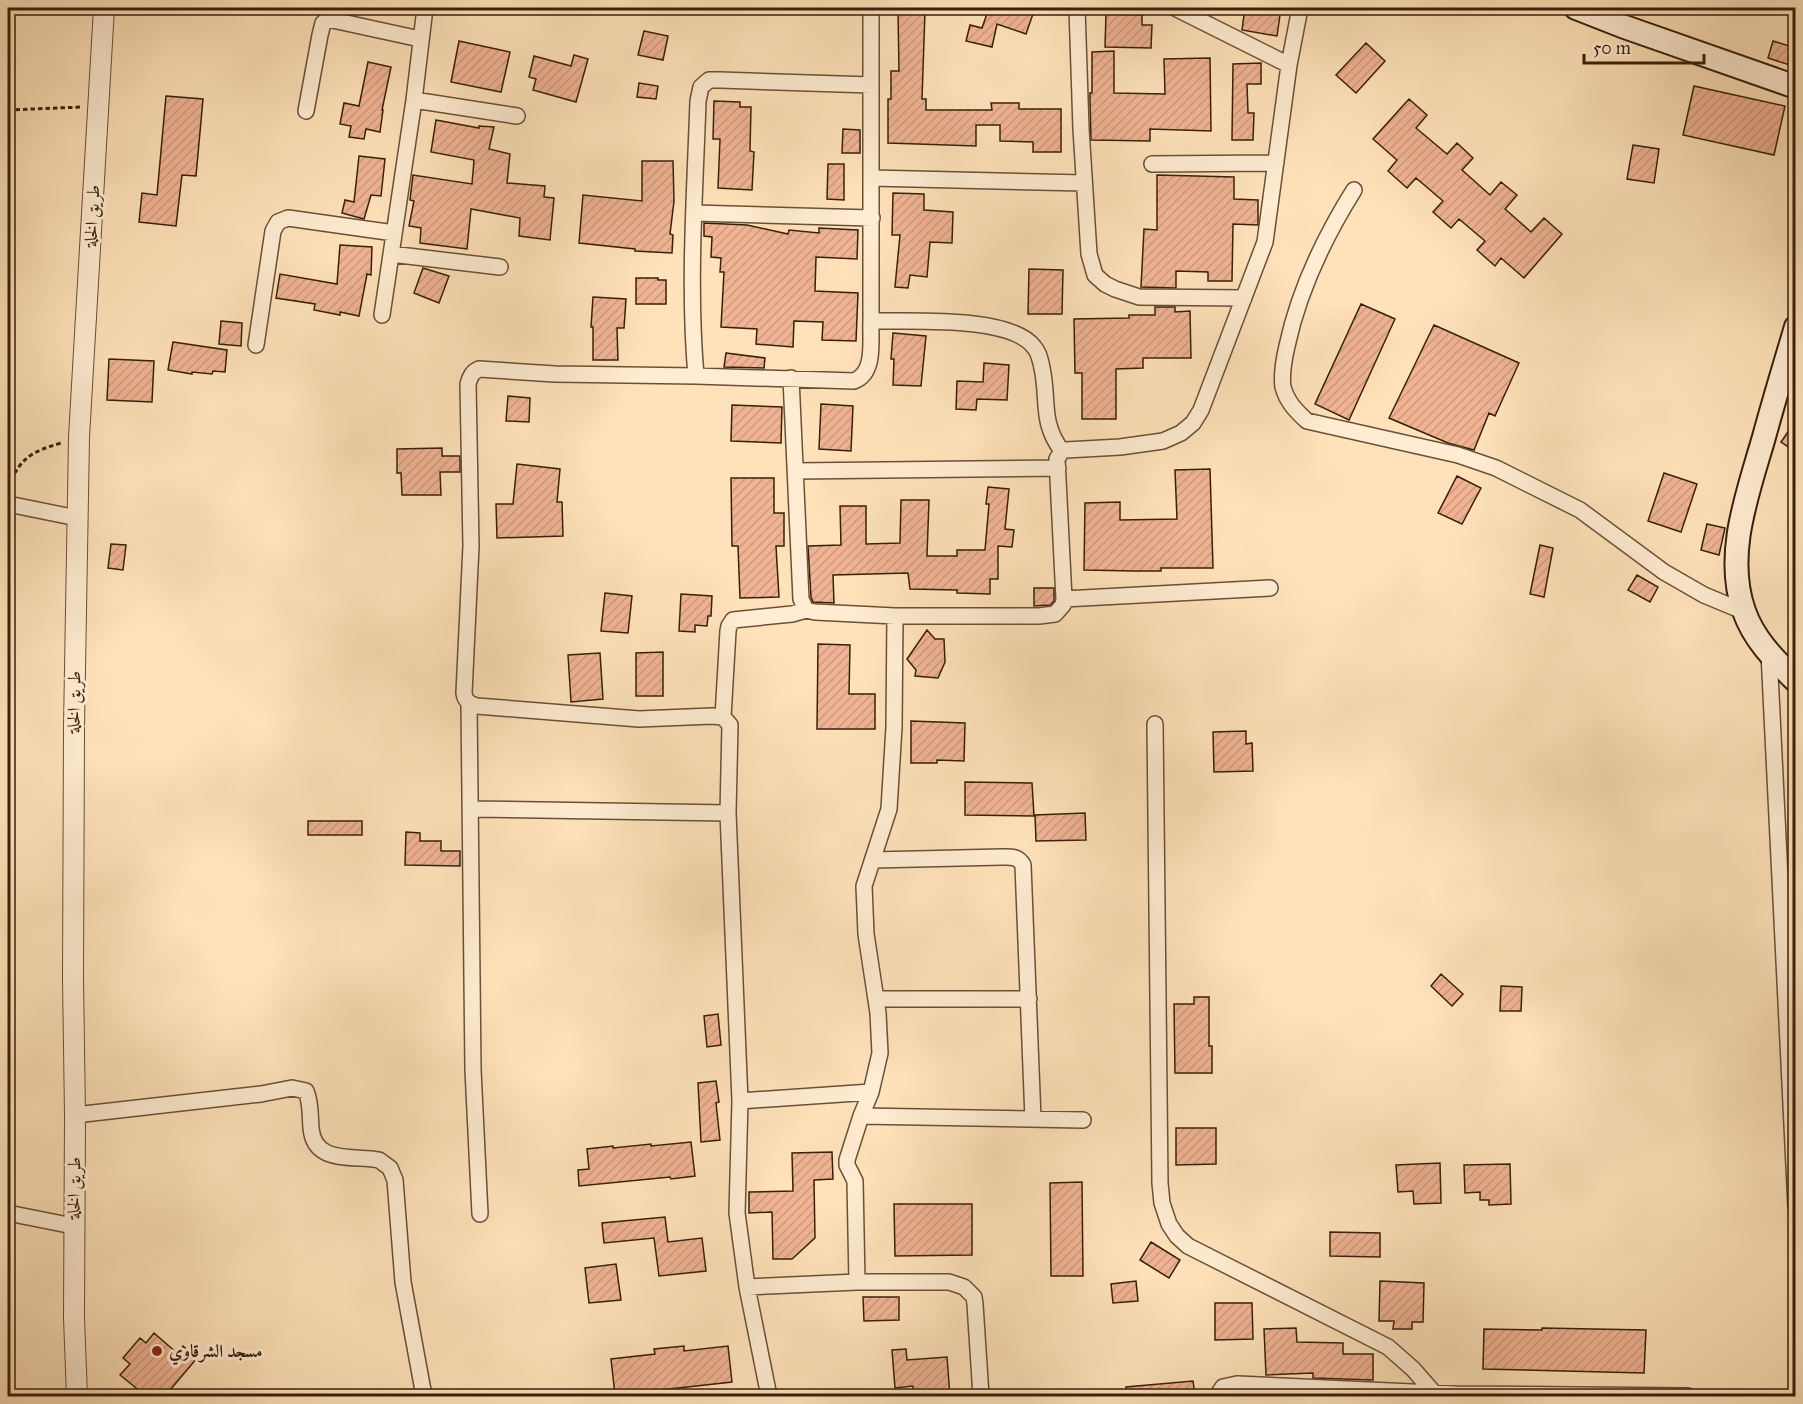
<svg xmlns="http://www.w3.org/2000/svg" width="1803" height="1404" font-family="'IM FELL Great Primer',Amiri,serif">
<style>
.building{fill:url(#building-hatch);stroke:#381f0b;stroke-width:1.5}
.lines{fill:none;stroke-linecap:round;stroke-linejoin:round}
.minor-casing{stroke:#6a5037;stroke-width:18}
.tertiary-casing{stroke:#6a5037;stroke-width:22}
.secondary-casing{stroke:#381f0b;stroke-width:26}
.path{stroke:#381f0b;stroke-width:3;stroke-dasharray:4.5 3;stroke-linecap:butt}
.minor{stroke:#ffecd2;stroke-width:15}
.tertiary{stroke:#ffecd2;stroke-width:20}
.secondary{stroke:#ffecd2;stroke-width:22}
.poi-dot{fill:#8f2418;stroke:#ffecd2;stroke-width:2}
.labels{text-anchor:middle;stroke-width:6;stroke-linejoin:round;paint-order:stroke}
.street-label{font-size:18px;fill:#381f0b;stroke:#ffecd2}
.poi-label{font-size:18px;font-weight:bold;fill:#381f0b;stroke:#ffecd2;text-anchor:start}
</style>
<defs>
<pattern id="building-hatch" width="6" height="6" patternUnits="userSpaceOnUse" patternTransform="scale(1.5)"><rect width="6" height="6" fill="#f0b494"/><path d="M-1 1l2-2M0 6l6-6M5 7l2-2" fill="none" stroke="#cf9a7e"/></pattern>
</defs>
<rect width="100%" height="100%" fill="#ffe2ba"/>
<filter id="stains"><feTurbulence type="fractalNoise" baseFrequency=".00333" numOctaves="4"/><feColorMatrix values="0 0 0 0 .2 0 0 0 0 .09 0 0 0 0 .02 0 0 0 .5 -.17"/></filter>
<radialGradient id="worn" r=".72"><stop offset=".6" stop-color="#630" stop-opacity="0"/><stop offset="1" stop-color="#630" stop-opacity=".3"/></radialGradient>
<!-- building -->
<path class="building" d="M989,8h46l-9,26 -29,-10 -5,23 -26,-6 4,-16 12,3z
M1245,8h36l-4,28 -35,-6z
M898,11h27l-3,88h4v11h66l-1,-7h28v6h42v43h-28v-10l-33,-1v-16h-24v21l-88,-3v-44h3v-28h8z
M1106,14l36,1v10h10l-1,23 -46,-1z
M644,31l24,5 -5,24 -25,-5z
M459,41l51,11 -9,40 -50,-10z
M1773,41l23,7v19l-28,-9z
M1366,43l19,18 -29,32 -20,-18z
M1114,51v42l51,1 -1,-35 46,-1 1,73 -61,-2v12l-59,-1 -1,-40v-7h2v-41z
M574,55l14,4 -12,43 -43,-12 3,-11 -7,-2 5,-21 37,10z
M368,62l23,5 -9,43h1l-3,22 -14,-3 -2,10 -15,-2 2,-11 -11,-2 4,-21 15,3z
M1261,63v21h-14l1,29h6l-1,27h-21l1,-76z
M639,83l19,3 -2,13 -19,-2z
M1694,86l91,20 -11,49 -91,-20z
M166,96l37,3 -7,77 -14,-1 -6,51 -37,-4 3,-29 15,2z
M1409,99l18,16 -11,13 31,26 10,-11 16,15 -11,12 28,25 11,-13 16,13 -12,14 26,23 13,-14 18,16 -38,44 -23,-20 -6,8 -18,-16 8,-9 -26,-22 -8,9 -18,-16 10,-11 -27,-23 -9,10 -19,-17 9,-11 -24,-21z
M714,101l26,1v5h11l-1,44 4,1 -2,38 -34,-2 2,-49h-7z
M436,120l43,8v-2l15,1 -5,22 21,5 -3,29 38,3 -1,11 10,1 -4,42 -31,-4 1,-18 -49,-9 -4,40 -47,-6 1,-15 -12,-2 5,-25 -4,-1 3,-25 59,9 2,-24 -43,-8z
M843,129l17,1v23h-18z
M1633,145l26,4 -5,34 -27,-4z
M359,156l26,3 -4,37 -10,-1 -7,24 -22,-6 3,-13 9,2z
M642,161h31l1,40 -4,33 3,1 -1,18 -37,-2v-2l-56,-6 4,-48 59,6z
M828,164h16v36l-17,-1z
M1157,175l77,2v22l24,1v25l-25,-1 -1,57h-24v-9l-32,-1v17l-35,-1 3,-58 13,1z
M893,193l31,1v16l29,2 -1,31 -22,-1 -3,35 -17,-2 -2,13 -13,-1 5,-52h-8z
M704,223l43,2 41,9 1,-4 30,3v-5l39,2 -1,29 -41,-2 -1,34 43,2 -2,48 -34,-1 1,-18 -29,-1 -1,26 -37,-3 1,-15 -36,-2 3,-55h-4l1,-14 -10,-1 1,-20 -8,-1z
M340,245l32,2 -1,28 -4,-1 -8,42 -19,-4v3l-26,-5 1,-6 -39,-6 4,-24 57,10z
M423,268l26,8 -10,27 -25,-10z
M1029,269l34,1 -1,44h-34z
M636,278h22v2h8v24h-30z
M593,297l33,2 -2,29h-7l1,32h-25v-33h-2z
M1361,304l34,15 -46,101 -34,-16z
M1155,307h20v5l15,-1 1,47h-48v10l-27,1v50h-34v-46h-7l-1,-54 55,-1v-3h26z
M221,321l21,2 -1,23 -22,-2z
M1434,325l85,38 -24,53 -6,-3 -15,37 -26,-7 -59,-25z
M893,333l33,3 -5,50 -28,-1 1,-26h-3z
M173,342l54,8 -2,22 -12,-1 -1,3 -20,-2v2l-24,-4z
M726,353l39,5 -1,10 -40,-1z
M109,359l45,2 -2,41 -45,-2z
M984,363l25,2 -2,35 -30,-1 -1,11 -20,-1 1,-28 26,1z
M508,396l22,2 -1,24 -23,-1z
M821,404l32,2 -2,45 -32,-2z
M732,405l50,2 -1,36 -50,-2z
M1796,420v32l-15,-10z
M442,448v8h18v16h-20l1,23h-39l-1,-22h-4v-24z
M517,464l43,5 -3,33h5l1,34 -66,2 -1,-34h17z
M1210,469l3,99h-52v3h-27l-50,-1 1,-67 35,-1v18l57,-1 -2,-49z
M1664,473l33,11 -16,48 -33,-11z
M1457,476l24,12 -19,36 -24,-11z
M731,478h43v35h10v33h-8l3,51 -39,1 -2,-52h-6z
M988,487l21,2 -4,40 9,1 -2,17 -14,-1v33h-8v15l-33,-1v-3l-47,-1 -2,-16 -75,2 1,28 -21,-1 -2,-5 -3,-51 33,-1 -1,-39h26v38l34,-1 1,-43h28l-2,56h30v-6h28l4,-46h-3z
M1707,524l18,4 -6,27 -18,-5z
M111,544l15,1 -3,25 -15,-2z
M1540,545l13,3 -9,49 -14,-3z
M1637,575l21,12 -8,15 -22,-12z
M1034,588h20v13l-4,4 -16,1z
M605,593l27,3 -4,37 -27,-2z
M681,594l31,2 -1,20h-3l-1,10 -12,-1v7l-16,-1z
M927,630l8,9h9l1,23 -7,16 -23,-2 1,-6 -9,-11z
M818,644l32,1 -1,49h26v35h-58z
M663,652v44h-27v-43z
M600,653l3,46 -32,3 -3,-47z
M911,721l54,2 -1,38 -27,-1v3h-26z
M1246,731v13l6,-1 1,28 -39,1 -1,-40z
M965,782l67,1 2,33 -69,-1z
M1085,813l1,27 -50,1 -1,-26z
M308,821h54v14h-54z
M406,832l14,1v8h21v10h19v15l-55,-1z
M1441,974l22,20 -11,12 -21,-20z
M1501,986l21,1 -1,24h-21z
M1194,997h15v49h3v27h-37l-1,-69h20z
M718,1014l3,31 -14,2 -3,-31z
M716,1081l3,21 -3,1 4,37 -19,2 -3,-59z
M1176,1128h40v36l-40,1z
M691,1142l4,34 -24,3 -1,-2 -91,9 -1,-16 11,-1 -2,-20 26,-3v2l38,-4v2z
M832,1152l1,27 -19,1 1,58 -23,21h-19l-1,-47 -23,1v-21l44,-1 -1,-38z
M1440,1163l1,40 -27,1 -1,-13 -15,1 -2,-27z
M1510,1164l1,40 -22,1v-5h-9v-8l-15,1 -1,-28z
M1082,1182l1,94h-32l-1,-93z
M894,1204h78v51l-77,1z
M665,1217l3,25 34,-4 4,33 -47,5 -5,-38 -50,5 -2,-20z
M1330,1232l50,1v24l-50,-1z
M1151,1242l29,18 -11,18 -29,-18z
M616,1264l5,36 -32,3 -4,-35z
M1136,1281l2,20 -25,2 -2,-19z
M1380,1281l44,2 -1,39h-11v7h-19l1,-8h-15z
M863,1297h36v23l-35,1z
M1215,1303h37l1,36 -38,1z
M1296,1328l1,14 46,1v11h30v26l-60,-2v-5l-47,2 -2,-46z
M1542,1328l104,2 -2,43 -161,-4 1,-40 58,1z
M154,1333l23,20 6,-7 14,12 -32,38 -11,-2 -2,2h-6l-26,-21 10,-11 -7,-6 17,-20 6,5z
M684,1346v5l44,-5 4,36 -117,13 -4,-36 44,-5 -1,-5z
M906,1349l1,11 40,-3 3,39h-37v-10l-18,2 -3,-38z
M1193,1381l2,14 -69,1v-9z"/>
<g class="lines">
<defs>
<path id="minor" d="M1077,8l4,121 8,125 6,21 10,9 10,5 24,8 105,1
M1175,8l114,57
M871,85l-151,-5h-11l-8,7 -3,14c-3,91 -10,184 -2,275l158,5c22,-8 16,-41 17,-60v-313
M414,100l103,16
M306,111l14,-76 3,-12 5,-4 92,20
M1152,164l124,-1
M872,178l212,5
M1354,190c-30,48 -55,100 -67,156 -3,13 -6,28 -4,41 4,15 13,24 24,34l151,34 38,13 84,42 84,62 40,23 41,17
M695,213l177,5
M391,254l109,13
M382,315l32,-215 11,-92
M871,321c37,1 139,-6 163,26 4,4 7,15 8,21 7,32 -2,54 20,83
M256,345l17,-114 5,-9 10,-4 106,15
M696,376l-141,-2 -76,-5c-7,3 -9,8 -11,15l3,162 -7,147c1,8 5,11 13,13l162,13 73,-3 11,1 7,8 -2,88 12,288 -3,112 10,74 22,109
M791,378l10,221 5,11 9,2 80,4h144l16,-2 8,-9 1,-6 -7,-140 5,-8 4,-1 54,-3 43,-6 18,-8 12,-10 8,-13 64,-168 24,-177 11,-57
M796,471l262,-3
M8,504l69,14
M1064,599l206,-11
M1769,653l27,554
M469,704l4,366 7,144
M723,717l5,-86 1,-5 4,-6 59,-6 14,-4
M1155,724l5,459 2,20 7,21 8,12 11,10 200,101 25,22 21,24v3
M470,809l258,4
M873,860l129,-3c9,0 16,-1 21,8l10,254
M876,999h153
M740,1101l131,-9
M75,1115l186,-21 31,-6 14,3c5,11 4,25 5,37 3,37 43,27 68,32l11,8 5,12 8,102 21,114
M861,1116l222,4
M8,1213l65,13
M857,1282h92l15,5 10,10 1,7 6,92
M747,1287l110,-5 -2,-101 -8,-16v-5l14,-44 10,-24 9,-39 -2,-40 -12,-79 -2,-48 25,-77 5,-82 1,-111
M1217,1396l6,-9 14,-3 219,10 232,2"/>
<path id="tertiary" d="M77,1396l-3,-78 1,-203 -2,-136 1,-252 5,-290 25,-429"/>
<path id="secondary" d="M1576,8l46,18 174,61
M1796,327c-11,37 -22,73 -32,110 -16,56 -40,117 -20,174 10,29 31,49 52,70"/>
</defs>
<!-- minor casing -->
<use href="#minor" class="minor-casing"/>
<!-- tertiary casing -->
<use href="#tertiary" class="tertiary-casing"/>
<!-- secondary casing -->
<use href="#secondary" class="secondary-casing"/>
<!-- path -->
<path class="path" d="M8,110l74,-3
M8,487c13,-30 23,-35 53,-44"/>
<!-- minor -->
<use href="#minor" class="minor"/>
<!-- tertiary -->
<use href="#tertiary" class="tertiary"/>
<!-- secondary -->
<use href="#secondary" class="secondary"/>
</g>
<!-- markers -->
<circle class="poi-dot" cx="157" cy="1351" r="6"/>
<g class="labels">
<!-- street labels -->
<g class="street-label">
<text transform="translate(92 216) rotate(-87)" y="6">طريق الخلة</text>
<text transform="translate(74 702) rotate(-89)" y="6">طريق الخلة</text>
<text transform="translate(74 1188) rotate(-89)" y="6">طريق الخلة</text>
</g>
<!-- poi labels -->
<g class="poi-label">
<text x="169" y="1357">مسجد الشرقاوي</text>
</g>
</g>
<!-- margin -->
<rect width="1803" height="1404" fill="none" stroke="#ffe2ba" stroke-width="30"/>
<rect x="9" y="9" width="1785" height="1386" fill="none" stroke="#381f0b" stroke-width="3"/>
<rect x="15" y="15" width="1773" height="1374" fill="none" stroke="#381f0b" stroke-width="1.5"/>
<!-- scale -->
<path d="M1584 54v9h120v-9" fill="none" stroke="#381f0b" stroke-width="3"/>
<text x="1593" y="54" font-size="18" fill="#381f0b" stroke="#ffecd2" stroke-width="4.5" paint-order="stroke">50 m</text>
<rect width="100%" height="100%" filter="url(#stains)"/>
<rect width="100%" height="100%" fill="url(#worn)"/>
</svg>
